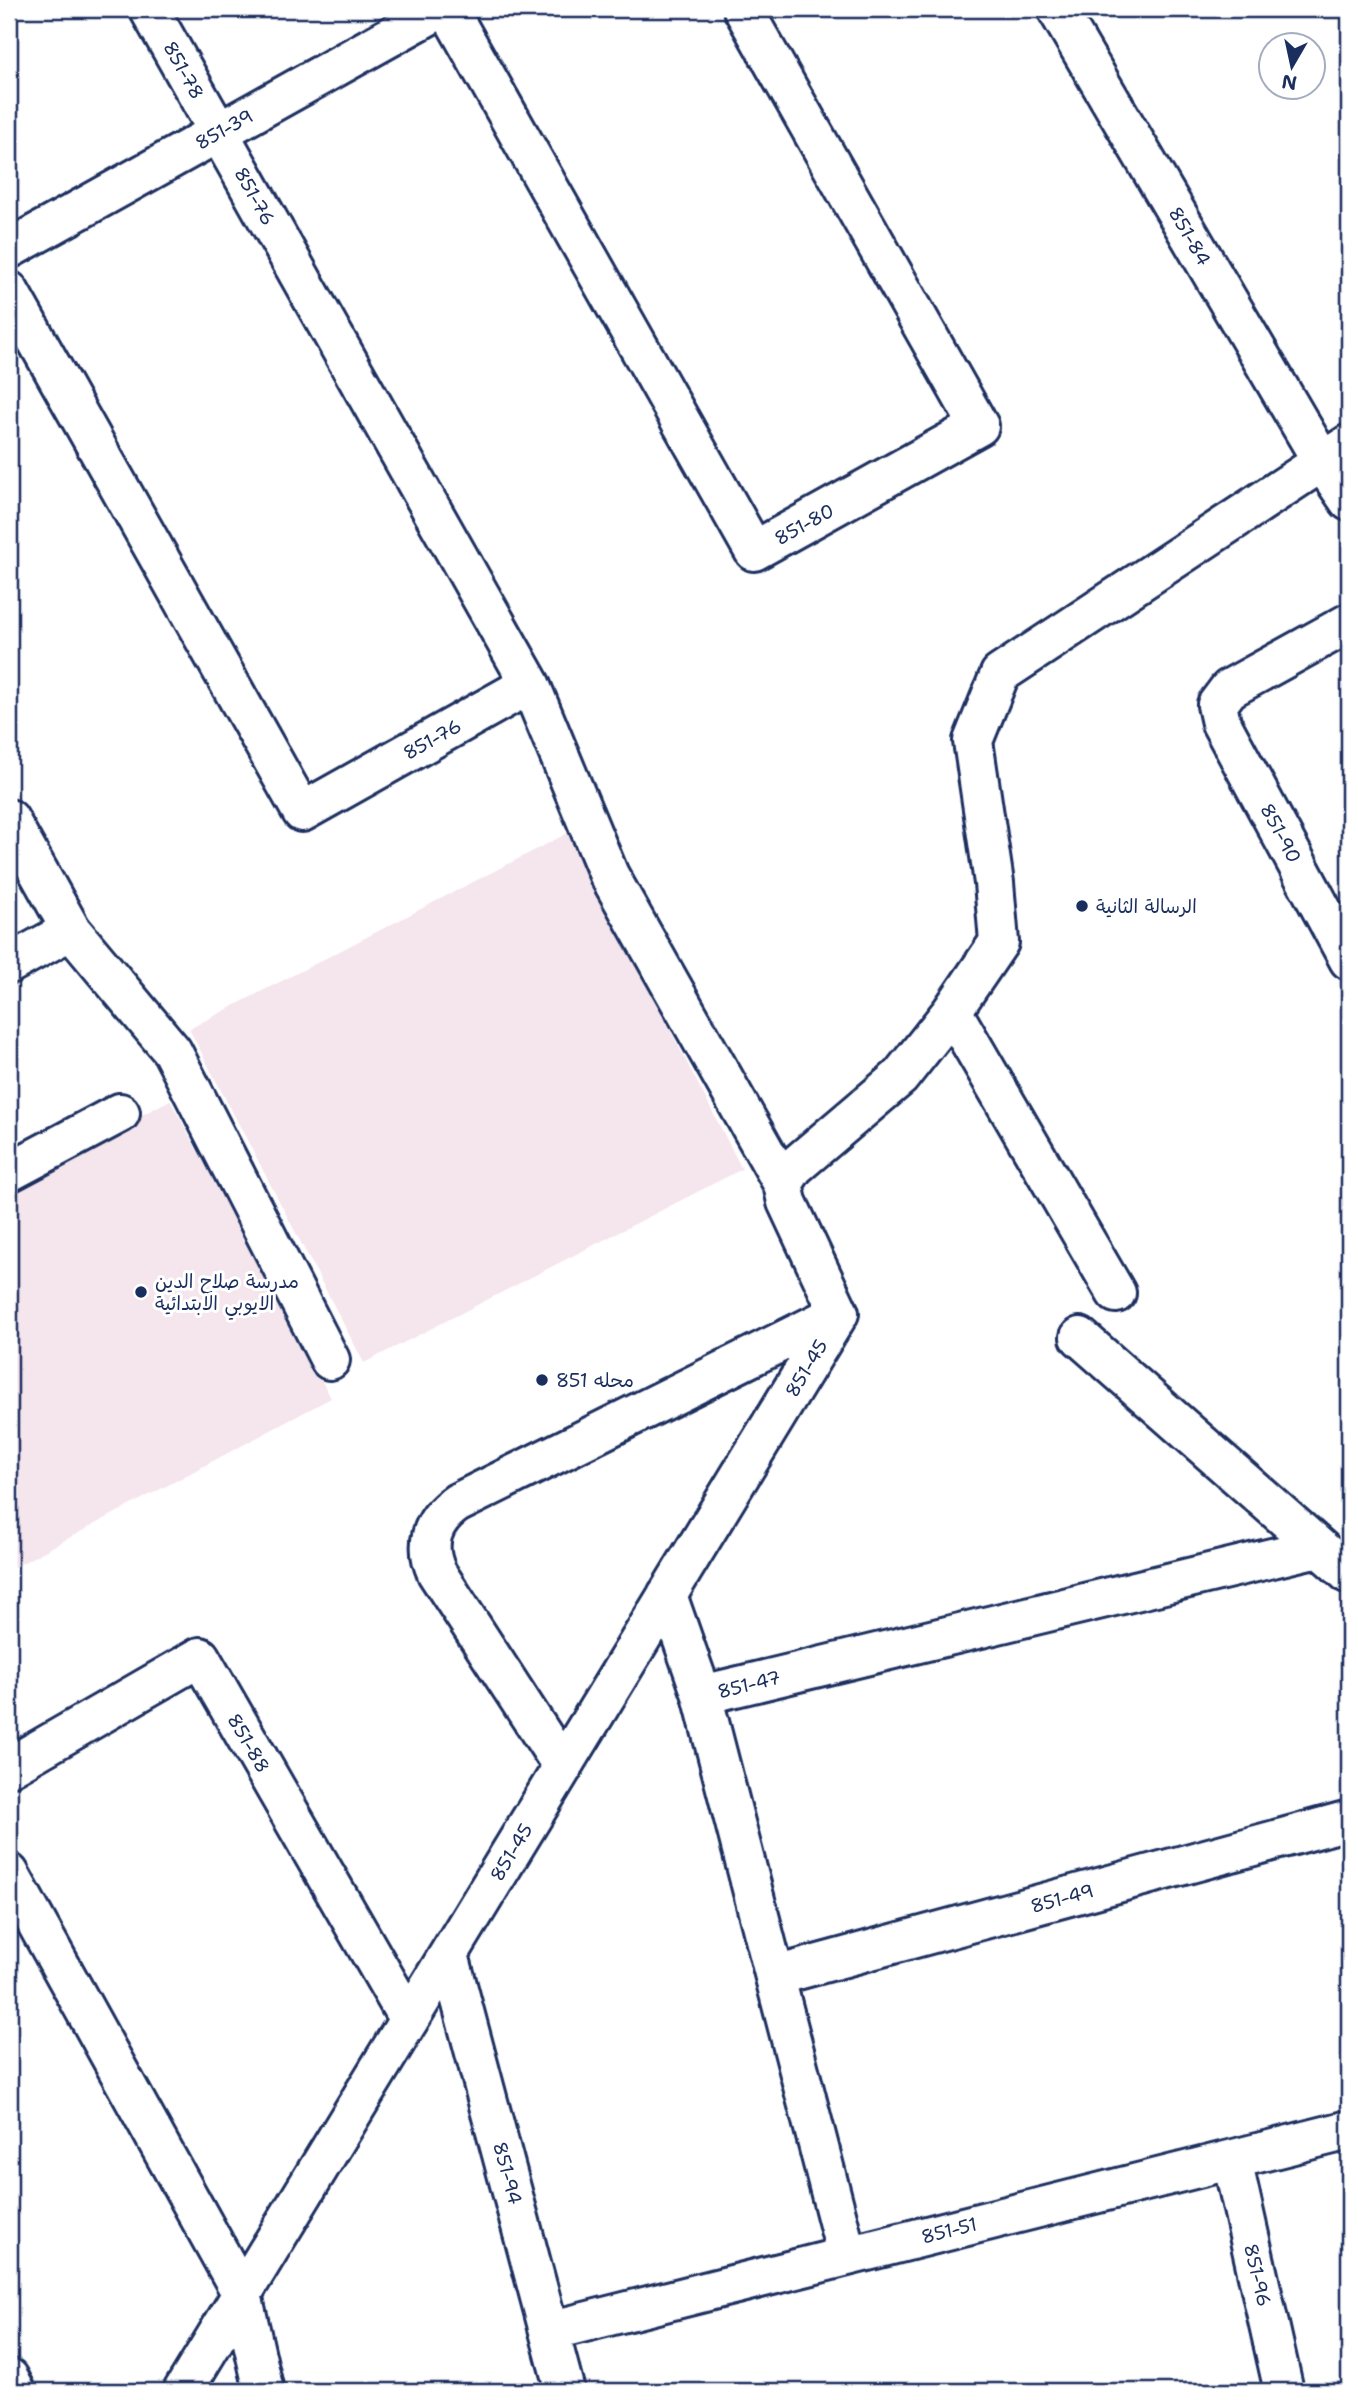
<svg xmlns="http://www.w3.org/2000/svg" width="1358" height="2400" font-family="'Shantell Sans','Playpen Sans Arabic',sans-serif">
<style>
.built{fill:#f5e5ec}
.lines{fill:none;stroke-linecap:round;stroke-linejoin:round}
.minor-casing{stroke:#1b2f5e;stroke-width:44}
.minor{stroke:#fff;stroke-width:38}
.poi-dot{fill:#1b2f5e;stroke:#fff;stroke-width:2.5}
.labels{text-anchor:middle;stroke-width:6;stroke-linejoin:round;paint-order:stroke}
.street-label{font-size:19px;fill:#1b2f5e;stroke:#fff}
.poi-label{font-size:19px;fill:#1b2f5e;stroke:#fff;text-anchor:start}
</style>
<rect width="100%" height="100%" fill="#fff"/>
<filter id="ink" filterUnits="userSpaceOnUse"><feTurbulence type="fractalNoise" baseFrequency=".0143" numOctaves="2"/><feDisplacementMap in="SourceGraphic" scale="14" xChannelSelector="R" yChannelSelector="G"/><feConvolveMatrix kernelMatrix="1 2 1 2 8 2 1 2 1" color-interpolation-filters="sRGB"/></filter>
<g filter="url(#ink)">
<!-- built -->
<path class="built" d="M568,833l174,336 -378,194 -175,-334z
M170,1100l161,298 -322,172v-384z"/>
<g class="lines">
<defs>
<path id="minor" d="M149,9l381,675 79,191 174,309
M448,9l306,542 225,-125 -236,-417
M1057,9l266,454 26,38
M9,249l431,-240
M9,291l293,521 228,-128
M1349,623l-120,66 -12,16 4,18 128,237
M9,819l62,111 -62,34
M71,930l101,121 158,309
M952,1011l164,282
M9,1172l111,-59
M839,1313l-52,-111 -4,-18 11,-17 106,-90 52,-66 47,-69 -5,-59 -21,-142 27,-67 349,-230
M1080,1337l269,237
M667,1595l35,100
M9,1767l191,-110 209,363
M563,1767l-126,-194c-13,-28 -6,-52 20,-70l382,-190
M9,1873l233,421 22,97
M449,1955l116,436
M775,1976l574,-156
M1232,2160l52,231
M847,2256l-145,-561 616,-148
M549,2331l800,-201
M9,2378l7,13
M183,2391l656,-1078"/>
</defs>
<!-- minor casing -->
<use href="#minor" class="minor-casing"/>
<!-- minor -->
<use href="#minor" class="minor"/>
</g>
</g>
<!-- markers -->
<g class="poi-dot">
<circle cx="1082" cy="906" r="7"/>
<circle cx="141" cy="1292" r="7"/>
<circle cx="542" cy="1380" r="7"/>
</g>
<g class="labels">
<!-- street labels -->
<g class="street-label">
<text transform="translate(184 70) rotate(61)" y="7">851-78</text>
<text transform="translate(224 129) rotate(-29)" y="7">851-39</text>
<text transform="translate(255 196) rotate(61)" y="7">851-76</text>
<text transform="translate(1190 236) rotate(60)" y="7">851-84</text>
<text transform="translate(804 524) rotate(-29)" y="7">851-80</text>
<text transform="translate(432 739) rotate(-29)" y="7">851-76</text>
<text transform="translate(1281 833) rotate(62)" y="7">851-90</text>
<text transform="translate(806 1368) rotate(-59)" y="7">851-45</text>
<text transform="translate(749 1684) rotate(-14)" y="7">851-47</text>
<text transform="translate(249 1743) rotate(60)" y="7">851-88</text>
<text transform="translate(511 1852) rotate(-59)" y="7">851-45</text>
<text transform="translate(1062 1898) rotate(-15)" y="7">851-49</text>
<text transform="translate(508 2173) rotate(75)" y="7">851-94</text>
<text transform="translate(949 2230) rotate(-14)" y="7">851-51</text>
<text transform="translate(1258 2275) rotate(77)" y="7">851-96</text>
</g>
<!-- poi labels -->
<g class="poi-label">
<text x="1096" y="913">الرسالة الثانية</text>
<text x="155" y="1288">مدرسة صلاح الدين<tspan x="155" dy="22">الايوبي الابتدائية</tspan></text>
<text x="556" y="1387">محله 851</text>
</g>
</g>
<!-- margin -->
<rect width="1358" height="2400" fill="none" stroke="#fff" stroke-width="35"/>
<rect x="18" y="18" width="1323" height="2365" fill="none" stroke="#1b2f5e" stroke-width="2.5" filter="url(#ink)"/>
<!-- north arrow -->
<g transform="translate(1292 66) rotate(189)"><circle r="33" fill="#ffffff" stroke="#a4acbf" stroke-width="2"/>
<path d="M0-5L12 26L0 18L-12 26Z" fill="#1b2f5e"/>
<text y="-10" font-size="19" font-weight="bold" text-anchor="middle" fill="#1b2f5e">N</text>
</g>
</svg>
